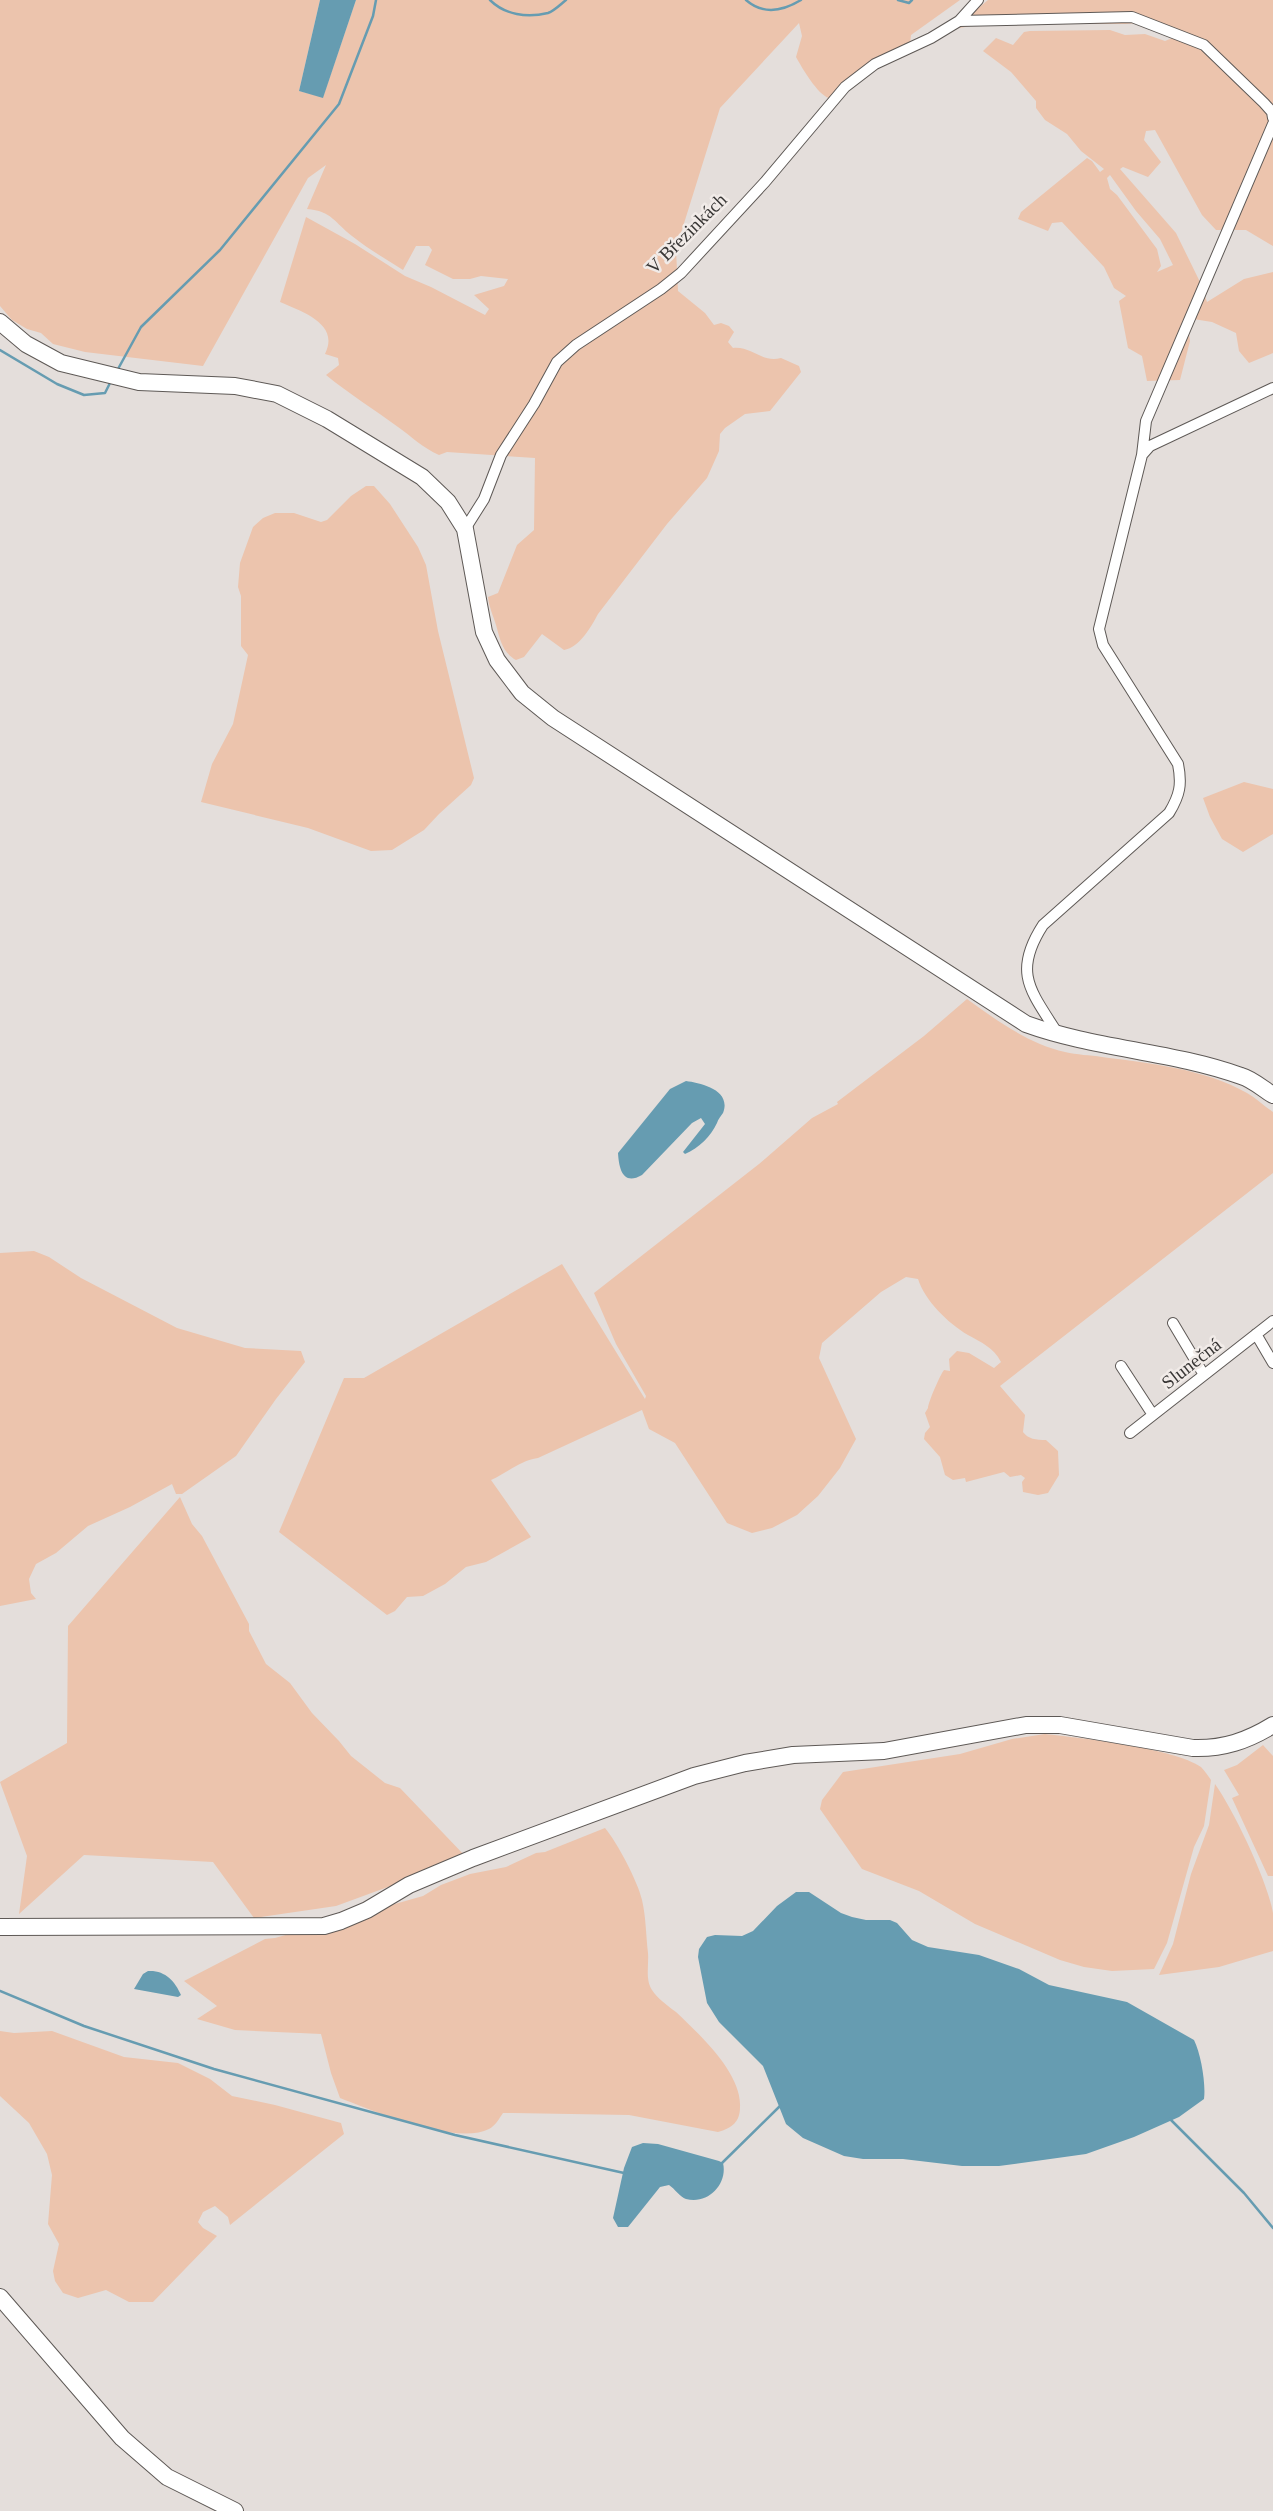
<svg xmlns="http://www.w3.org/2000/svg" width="1273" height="2511" font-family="'Times New Roman',serif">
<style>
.green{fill:#ecc4ad;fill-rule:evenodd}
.water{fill:#669cb1}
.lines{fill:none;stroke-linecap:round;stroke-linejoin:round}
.stream{stroke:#669cb1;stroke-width:2.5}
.street-casing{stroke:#5e5956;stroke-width:12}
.secondary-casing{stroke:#5e5956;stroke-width:18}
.street{stroke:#fff;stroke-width:10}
.secondary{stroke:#fff;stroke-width:16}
.labels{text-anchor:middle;stroke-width:5;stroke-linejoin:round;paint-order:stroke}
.street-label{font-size:19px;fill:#383635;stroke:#f1ebe8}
</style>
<rect width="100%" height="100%" fill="#e4dedb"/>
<!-- green -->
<path class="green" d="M0,0h320l-21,91 24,6 33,-97h604l-49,35 -1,9 -81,54c-11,-3 -27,-30 -33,-41l6,-21 -3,-13 -79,85 -44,141 2,42 27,22 9,12 7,-2 8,3 5,6 -6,10 5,6c19,-2 28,15 48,10l18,8 2,6 -31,39 -25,3 -20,14 -5,6 -1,17 -12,27 -40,46 -69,90c-7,13 -18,33 -34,36l-22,-16 -18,23 -8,3c-14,-8 -16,-21 -20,-35 -3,-10 -7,-18 -8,-28l10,-4 19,-48 17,-15 1,-72 -88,-6 -8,3c-16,-7 -27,-18 -41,-28 -24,-18 -49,-33 -72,-52l13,-10 -1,-7 -13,-4c15,-30 -22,-42 -45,-52l26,-85 49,27 50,32 26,11 54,28 4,-6 -15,-14 30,-9 4,-7 -27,-3 -11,3h-17l-28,-14 7,-15 -3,-4h-13l-13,24c-17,-11 -35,-21 -51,-34 -17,-13 -20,-25 -45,-27l19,-44 -18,13 -105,188 -118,-14 -32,-8 -12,-11 -14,-4 -15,-9 -12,-14z
M988,0h285v246l-27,-16h-30l-14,-15 -47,-85 -9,1 -2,9 17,22 -13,15 -25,-10 -3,2 56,64 24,49 7,20 37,-23 29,-7v81l-24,10 -10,-12 -3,-18 -24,-11 -25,-4 3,23 -10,39 -33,1 -5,-25 -14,-8 -9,-47 7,-5 -12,-8 -10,-21 -42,-45 -10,1 -4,8 -30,-12 3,-7 66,-54 5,3 8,11 4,-3 -23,-18 -14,-17 -22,-14 -9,-12v-7l-25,-29 -28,-21 13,-13 17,7 11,-13 6,-1 80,-1 15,5 20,-1 20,7 10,-4 -24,-15 -26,2 -140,-1 -25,5 -3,-2zM1110,175l26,36 24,28 13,26 -16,7 4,-6 -4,-17 -40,-54 -7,-6 -3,-11z
M366,486h8l16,18 28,43 8,18 12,66 36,147 -3,7 -32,29 -15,16 -32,20 -21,1 -63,-23 -107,-26 11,-38 21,-40 15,-69 -7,-9v-50l-3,-9 2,-24 13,-36 10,-9 12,-5h19l27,9 6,-2 24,-24z
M1244,782l29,7v45l-30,18 -21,-13 -12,-22 -7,-19z
M967,999c29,21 62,45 98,53 12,3 25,3 37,5 47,6 103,12 145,36 9,5 17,13 26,19v61l-273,213 25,29 -2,17c5,7 13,8 23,8l12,11 1,24 -11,18 -10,2 -15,-3 -1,-10 3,-4 -4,-3 -11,2 -6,-5 -38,10 -1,-4 -12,2 -8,-5 -5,-18 -16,-18 1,-6 5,-6 -5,-14 3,-5c0,-5 12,-33 16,-38l6,1 -1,-12 8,-8 12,2 25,15 7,-6c-8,-15 -19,-19 -33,-27 -20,-12 -43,-34 -50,-56l-12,-2 -25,15 -59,51 -3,15 37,81 -16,29 -22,28 -21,19 -25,13 -20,5 -25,-10 -52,-80 -26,-14 -7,-19 -104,48c-17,2 -31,15 -47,22l40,57 -45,25 -20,5 -21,17 -22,12 -16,1 -12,14 -8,4 -108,-83 65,-154h20l198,-114 83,135 1,-3 -30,-52 -22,-51 165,-129 53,-46 26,-14 -1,-2 87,-66z
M34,1251l15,6 32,21 96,50 68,20 56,3 4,11 -29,37 -40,57 -54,38h-6l-4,-10 -42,23 -42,19 -32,27 -20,11 -7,15 2,14 5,6 -36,7v-353z
M180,1497l12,27 10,12 47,88v7l17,33 24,19 22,30 27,28 12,15 34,27 15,5 67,70 -131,48 -82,12 -41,-56 -129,-7 -65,59 8,-58 -27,-74 67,-39 1,-117z
M1045,1734c35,4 129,14 156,33 4,4 7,9 10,13l-7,46 -10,21 -27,96 -13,26 -42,2 -28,-4 -24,-7 -85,-36 -56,-33 -57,-22 -42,-60 2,-9 21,-28 117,-18 52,-15z
M1263,1745l10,11v120h-5l-36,-78 7,-3 -15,-25 13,-5z
M1215,1784c18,25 53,98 58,129 0,12 0,26 0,38l-54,16 -60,8 14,-31 18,-70 18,-49z
M605,1828c12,14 33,54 37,72 4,17 4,36 6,53 1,12 -3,26 4,37 5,8 16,16 24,22 23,22 66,61 64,95 0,15 -8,21 -22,25l-89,-17 -116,-2h-10c-4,6 -8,13 -14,16 -33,17 -115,-18 -149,-31l-9,-25 -10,-39 -86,-4 -38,-11 20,-13 -33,-25 81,-42 10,-1 148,-42 18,-11 29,-11 36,-7 30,-14 9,-1z
M0,2031l14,2 38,-2 72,26 54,6 32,16 22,17 43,9 66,18 3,11 -114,91 -2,-8 -13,-11 -12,6 -5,10 5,6 14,8 -64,66h-24l-23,-12 -28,8 -15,-5 -8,-12 -2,-10 6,-27 -11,-20 4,-49 -5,-21 -18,-31 -29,-27z"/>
<!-- water -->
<path class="water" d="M320,0h36l-33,98 -24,-7z
M686,1081c15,2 46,9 37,32 -2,3 -5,6 -6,10 -6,13 -18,25 -32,31l-2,-2 22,-28 -4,-6 -9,5 -50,52c-19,11 -23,-6 -24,-22l52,-64z
M796,1892h13l32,21 11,4 14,3h24l7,3 15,17 16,7 51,8 40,14 30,16 78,17 67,38c7,14 12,44 10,59l-25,18 -45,20 -48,17 -87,12h-37l-59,-7h-40l-19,-3 -41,-18 -17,-14 -23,-58 -44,-44 -12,-19 -9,-46 1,-8 8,-12 8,-2 27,1 11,-5 24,-25z
M148,1971c17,-1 27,10 33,24l-3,2 -44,-8 9,-15z
M643,2143l15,1 61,17 4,2c5,21 -15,42 -37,36 -6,-2 -11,-10 -17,-14l-9,2 -32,40h-10l-5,-9 11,-50 8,-21z"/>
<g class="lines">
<!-- stream -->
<path class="stream" d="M490,0c15,15 37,18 58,13 6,-2 13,-9 18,-13
M746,0c17,15 37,11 55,0
M898,0l11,3 3,-3
M0,350l57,34 27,11 21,-2 6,-12
M118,369l23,-42 79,-77 119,-146 34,-88 3,-16
M0,1991l84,35 130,43 241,66 169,38
M1170,2119l74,74 29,35
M720,2165l60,-59"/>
<defs>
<path id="street" d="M959,21l173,-4 72,28 60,58 8,9 1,6
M1142,455l4,-34 127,-297
M465,529l19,-30 17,-44 33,-51 23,-42 19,-17 85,-56 20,-16 84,-91 80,-95 30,-23 56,-26 28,-17 19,-21
M1058,1034c-27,-43 -46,-61 -15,-109l126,-112c11,-18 13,-29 9,-49l-75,-119 -4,-16 43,-174 8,-9 123,-58
M1173,1323l31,52
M1256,1334l17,29
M1121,1366l32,49
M1130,1433l143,-112"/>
<path id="secondary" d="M0,322l26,22 35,19 78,19 96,4 42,8 50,25 95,58 26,25 17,27 19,103 13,28 25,33 31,25 473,306c69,25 145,27 215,52 11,3 22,13 32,19
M0,1927l324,-1 17,-5 26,-11 42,-25 64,-27 221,-82 51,-13 48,-8 91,-4 142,-26h34l133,23c30,1 54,-7 80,-23
M0,2297l122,141 45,39 68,34"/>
</defs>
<!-- street casing -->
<use href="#street" class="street-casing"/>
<!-- secondary casing -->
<use href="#secondary" class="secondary-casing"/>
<!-- street -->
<use href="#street" class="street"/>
<!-- secondary -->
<use href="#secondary" class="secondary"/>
</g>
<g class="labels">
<!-- street labels -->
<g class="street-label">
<text transform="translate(686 233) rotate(-45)" y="7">V Březinkách</text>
<text transform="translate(1191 1363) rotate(-38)" y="7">Slunečná</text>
</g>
</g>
</svg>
